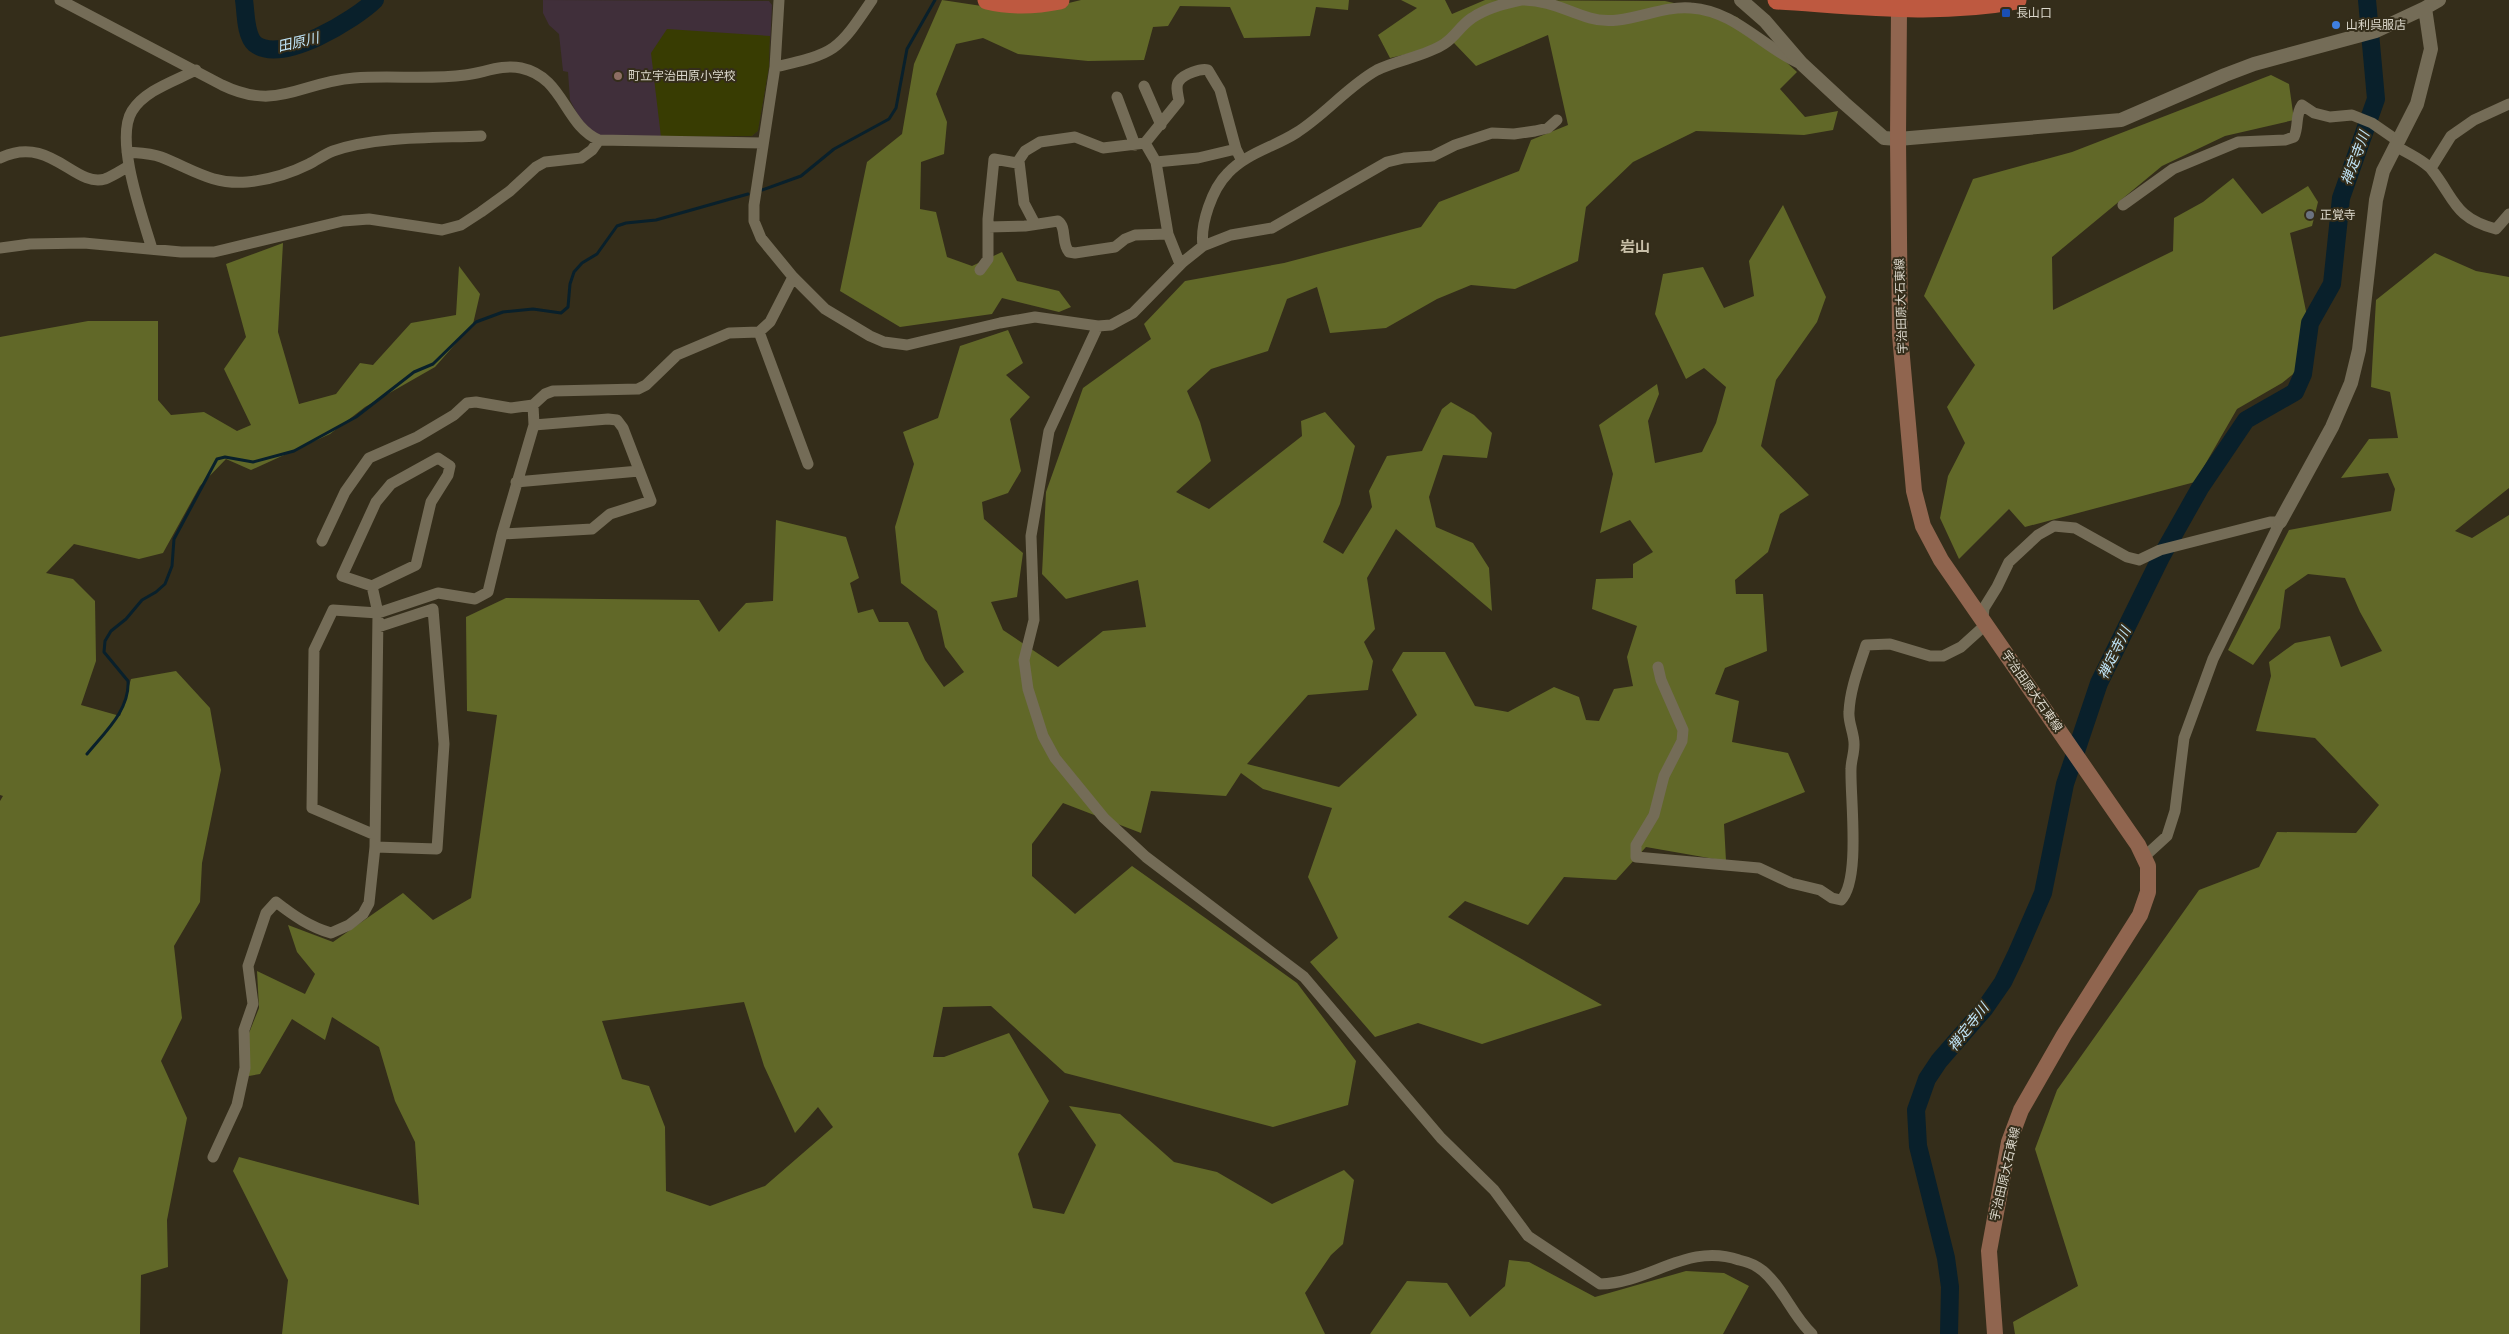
<svg xmlns="http://www.w3.org/2000/svg" width="2509" height="1334" font-family="'PT Sans','Noto Sans JP',sans-serif">
<style>
.education{fill:#402f3a}
.green{fill:#383c02}
.forest{fill:#616828;fill-rule:evenodd}
.lines{fill:none;stroke-linecap:round;stroke-linejoin:round}
.stream{stroke:#09202b;stroke-width:3}
.river{stroke:#09202b;stroke-width:18}
.minor{stroke:#746c57;stroke-width:11}
.tertiary{stroke:#746c57;stroke-width:14}
.secondary{stroke:#90654f;stroke-width:16}
.trunk{stroke:#be5940;stroke-width:19}
.transit-dot{fill:#1a4fb4;stroke:#342d1a;stroke-width:2}
.shop-dot{fill:#3f7fe0;stroke:#342d1a;stroke-width:2}
.education-dot{fill:#8d6e63;stroke:#342d1a;stroke-width:2}
.worship-dot{fill:#6b7280;stroke:#342d1a;stroke-width:2}
.labels{text-anchor:middle;stroke-width:4;stroke-linejoin:round;paint-order:stroke}
.poi-label{font-size:12px;fill:#dcd8cc;stroke:#342d1a;text-anchor:start}
.street-label{font-size:12px;fill:#dcd8cc;stroke:#342d1a}
.water-label{font-size:14px;font-style:italic;fill:#c0e5f8;stroke:#342d1a}
.quarter-label{font-size:15px;font-weight:bold;fill:#c9c0a9;stroke:#342d1a}
</style>
<rect width="100%" height="100%" fill="#342d1a"/>
<!-- education -->
<path class="education" d="M543,0l226,1 3,4 -3,62 -11,64 -6,5 -150,1 -17,-8 -15,-29 -2,-28 -5,-1 -4,-37 -10,-9 -6,-12z"/>
<!-- green -->
<path class="green" d="M667,29l103,7 -1,31 -11,64 -6,5 -91,1 -10,-84z"/>
<!-- forest -->
<path class="forest" d="M942,0l86,13 53,-13h268l-1,10 -32,-3 -6,29 -66,2 -14,-31 -50,-1 -12,20 -15,1 -9,33 -56,1 -70,-7 -35,-16 -27,6 -20,50 11,28 -3,32 -23,8 -1,47 16,3 11,45 25,9 30,-14 15,29 42,10 12,16 -12,5 -57,-14 -10,16 -92,13 -60,-36 27,-129 35,-28 12,-70z
M1401,0h44l7,14 33,-14 180,1 72,16 60,55 -17,17 25,28 33,-6 -5,19 -29,5 -108,-4 -63,31 -47,45 -8,54 -63,28 -44,-4 -34,14 -51,29 -56,5 -13,-46 -30,12 -19,52 -57,18 -24,22 13,31 11,39 -35,31 33,17 93,-73 -1,-15 24,-9 30,34 -15,58 -17,38 20,12 29,-47 -3,-16 18,-35 35,-5 20,-42 9,-7 23,13 18,18 -5,25 -44,-3 -14,42 7,30 37,16 16,25 3,43 -96,-82 -29,49 8,51 -11,13 9,19 -5,29 -60,5 -61,69 92,23 78,-72 -25,-45 11,-18h42l30,54 33,6 46,-25 25,10 7,23 13,1 15,-32 19,-3 -6,-29 10,-31 -45,-17 4,-30 37,-1v-14l20,-12 -23,-32 -30,13 13,-59 -14,-49 58,-41 2,10 -11,27 7,42 47,-11 14,-29 10,-36 -22,-19 -18,11 -31,-65 8,-40 40,-7 21,41 30,-12 -5,-35 34,-56 43,92 -9,25 -41,58 -15,66 48,49 -29,19 -12,38 -33,28 1,14h27l4,57 -42,17 -10,26 24,7 -7,41 56,11 17,39 -81,32 2,37 -80,-14 -30,33 -52,-3 -36,48 -63,-24 -17,16 154,88 -120,39 -64,-21 -43,14 -65,-75 28,-24 -30,-61 24,-69 -69,-19 -22,-16 -15,23 -75,-5 -10,42 -78,-30 -31,41v32l43,38 57,-48 165,117 59,78 -8,44 -75,22 -208,-54 -74,-67 -48,1 -10,50h11l65,-24 40,68 -31,53 15,54 31,6 32,-69 -27,-39 51,8 54,48 43,10 55,32 72,-34 10,10 -11,64 -12,11 -26,38 20,41h-1043l6,-54 -55,-109 6,-14 180,48 -4,-63 -20,-41 -16,-54 -47,-30 -7,23 -33,-21 -32,55 -11,2v-43l10,-25 -2,-37 48,23 10,-20 -18,-22 -9,-27 45,17 70,-49 30,27 38,-22 26,-183 -30,-4 -1,-94 40,-19 193,2 20,32 27,-29 27,-2 3,-81 70,17 13,41 -9,5 8,30 15,-4 6,13h29l17,38 19,27 20,-15 -19,-25 -8,-36 -36,-28 -6,-56 19,-63 -11,-32 35,-14 22,-72 48,-16 15,33 -17,12 24,22 -20,22 11,52 -13,22 -26,9 2,17 39,34 -6,44 -26,5 12,28 55,37 45,-36 43,-4 -8,-47 -72,19 -24,-25 4,-82 37,-104 68,-49 -7,-15 41,-43 99,-18 137,-36 18,-25 80,-31 12,-31 37,-15 -20,-90 -72,31 -22,-23 -64,15 -12,-23 39,-27zM744,1002l20,64 31,67 23,-26 15,20 -68,59 -55,20 -44,-15 -1,-64 -16,-41 -27,-7 -20,-58z
M2271,75l18,9 5,36 -69,16 -63,30 -110,91 1,53 120,-59 1,-33 29,-16 30,-24 29,36 46,-28 10,16 -6,24 -22,7 17,83 -10,55 -15,12 -45,26 -42,73 -170,45 -16,-18 -50,50 -19,-41 8,-42 17,-33 -18,-36 28,-42 -51,-69 49,-117 99,-27z
M283,243l-5,89 21,72 37,-10 24,-31 13,2 38,-42 45,-8 3,-49 21,28 -7,30 -38,43 -70,40 -35,27 -79,36 -25,-11 -26,27 -37,67 -24,6 -65,-15 -28,29 27,6 22,22 1,60 -15,44 39,11 11,-37 45,-8 34,37 11,62 -19,93 -2,39 -26,44 8,72 -21,43 26,57 -20,102 1,47 -27,8 -1,59h-140v-533l3,-5 -3,-1v-458l88,-16h70v79l13,15 33,-3 33,19 14,-6 -27,-56 22,-32 -20,-73z
M2435,253l41,18 33,6v211l-54,43 17,7 37,-23v819h-494l-2,-12 65,-36 -43,-137 22,-59 142,-200 60,-23 18,-35 79,1 23,-28 -64,-67 -59,-7 15,-55 -2,-14 26,-19 35,-7 11,31 41,-16 -22,-39 -15,-34 -37,-4 -23,16 -5,38 -27,37 -25,-15 61,-120 102,-19 4,-22 -7,-16 -47,5 28,-39 29,-1 -8,-46 -19,-5 5,-87z
M1509,1260l20,2 66,35 91,-26 38,2 25,13 -26,48h-353l37,-53 40,2 23,34 35,-31z"/>
<g class="lines">
<!-- stream -->
<path class="stream" d="M762,190l39,-14 33,-27 55,-30 7,-11 11,-59 28,-49
M87,754c17,-21 43,-44 41,-73l-24,-29 1,-11 6,-10 15,-12 16,-19 14,-8 9,-8 7,-18 2,-27 43,-80 8,-2 28,5 41,-11 62,-34 58,-45 19,-8 43,-42 27,-10 30,-3 28,4 7,-6 2,-23 4,-12 8,-9 15,-9 20,-28 9,-3 30,-3 92,-26"/>
<!-- river -->
<path class="river" d="M244,0c2,12 1,35 11,44 27,21 101,-25 120,-44
M1949,1334l1,-47 -4,-29 -28,-112 -2,-36 11,-31 12,-18 46,-53 18,-26 13,-27 27,-62 22,-109 34,-101 62,-126 39,-69 46,-68 49,-28 8,-18 7,-51 22,-39 9,-86 35,-99 -9,-99"/>
<!-- minor -->
<path class="minor" d="M60,0l162,85c56,27 78,-3 132,-7 37,-3 74,2 111,-3 18,-2 37,-11 56,-7 43,9 43,57 78,72l163,3
M779,0l-4,67 -21,138v16l7,17 32,39 32,32 45,27 14,6 23,3 93,-22 35,-6 63,9 13,-1 22,-12 50,-51 20,-16 28,-11 41,-7 115,-66 17,-4 29,-2 22,-11 37,-12 22,1 21,-3 13,-3 9,-8
M775,67c61,-14 62,-15 97,-67
M1144,86l17,39
M1117,97l18,48
M1145,143l11,19 12,72 12,30
M127,152c12,1 23,1 34,5 31,12 51,28 86,25 21,-2 44,-9 62,-18 8,-4 16,-10 24,-13 44,-15 101,-13 148,-15
M0,158c51,-24 74,30 105,21 8,-3 17,-9 24,-13
M1019,161l5,42 11,21
M1156,162l42,-4 38,-9
M2431,168l20,-32 23,-16 35,-16
M2123,205l50,-36 65,-27 47,-2 9,-3c5,-11 1,-22 8,-32l12,8 16,4 22,-2 20,8 26,18 1,7c10,6 26,13 33,22 23,29 22,48 64,59l13,-15
M988,227l37,-1 33,-5c9,6 3,22 11,31l6,1 40,-6 10,-8 10,-4 33,-1
M1203,246c-3,-22 9,-57 25,-73 19,-20 46,-26 68,-40 29,-18 52,-47 81,-63 20,-10 49,-14 67,-26 11,-7 17,-19 28,-26 13,-9 34,-15 49,-18 29,0 45,11 69,18 33,10 68,-13 101,-10 45,3 72,40 110,56
M0,248l30,-4 54,-1 97,9h33l129,-31 26,-2 73,11 19,-5 20,-13 29,-21 26,-24 9,-5 36,-4 11,-8 7,-10
M152,249c-9,-31 -38,-109 -20,-138 13,-21 43,-30 64,-41
M980,270l8,-11v-40l6,-60 23,4 8,-12 15,-9 35,-5 28,11 42,-5 34,-42c-1,-6 -4,-15 0,-20 5,-7 22,-13 29,-11l12,20 16,59 6,12
M1098,326l-49,105 -18,105 3,84 -10,40 4,29 15,47 12,22 49,60 42,39 158,120 137,161 53,52 34,46 72,48c51,-1 87,-42 139,-24 9,2 17,5 24,11 21,18 29,44 49,63
M759,332l49,132
M516,482l123,-11
M502,534l90,-5 18,-15 41,-13 -28,-73 -6,-8 -9,-1 -74,6
M322,541l23,-49 24,-34 48,-21 37,-22 13,-12 9,-1 35,6 22,-3 12,-11 8,-3 85,-2 8,-4 31,-30 52,-22 30,-1 11,-10 23,-45
M1658,667l3,13 22,50 -1,11 -18,35 -10,39 -18,30v12l123,11 32,15 29,7 12,8 9,2c20,-20 9,-103 10,-131 0,-8 3,-15 3,-23 1,-11 -6,-23 -5,-34 1,-23 10,-45 17,-67l24,-1 40,12h13l18,-9 21,-19 2,-20 13,-21 12,-25 29,-27 16,-9 21,2 52,29 12,3 21,-10 110,-28h10l-67,137 -29,79 -9,73 -8,25 -23,21
M375,835l-63,-27 2,-158 19,-40 45,3 60,-20 37,6 13,-7 14,-58 32,-109 -1,-20
M375,847l62,2 7,-105 -11,-135 -55,18
M213,1157l24,-52 8,-37 -1,-38 9,-26 -5,-38 18,-53 10,-11c18,14 34,25 55,31l18,-8 14,-11 6,-11 6,-56 3,-234 -6,-27 44,-21 15,-63 17,-27 2,-9 -12,-8 -47,26 -15,18 -34,74 30,10"/>
<!-- tertiary -->
<path class="tertiary" d="M1741,0l24,21 37,43 42,39 40,35 14,1 223,-19 104,-45 29,-11 122,-33 49,-23
M2280,522l52,-95 19,-44 8,-33 17,-150 7,-29 34,-67 14,-55 -6,-41 14,-8"/>
<!-- secondary -->
<path class="secondary" d="M1899,9l-1,130 2,196 14,156 9,35 18,34 197,285 10,21v26l-8,23 -76,120 -43,75 -12,32 -20,109 6,83"/>
<!-- trunk -->
<path class="trunk" d="M987,0c25,6 48,5 73,0
M1777,0c81,5 160,15 240,0"/>
</g>
<!-- markers -->
<rect class="transit-dot" x="2001" y="8" width="10" height="10" rx="2.5"/>
<circle class="shop-dot" cx="2336" cy="25" r="5"/>
<circle class="education-dot" cx="618" cy="76" r="5"/>
<circle class="worship-dot" cx="2310" cy="215" r="5"/>
<g class="labels">
<!-- poi labels -->
<g class="poi-label">
<text x="2016" y="17">長山口</text>
<text x="2346" y="29">山利呉服店</text>
<text x="628" y="80">町立宇治田原小学校</text>
<text x="2320" y="219">正覚寺</text>
</g>
<!-- street labels -->
<g class="street-label">
<text transform="translate(1901 306) rotate(-92)" y="4">宇治田原大石東線</text>
<text transform="translate(2032 691) rotate(55)" y="4">宇治田原大石東線</text>
<text transform="translate(2005 1174) rotate(-77)" y="4">宇治田原大石東線</text>
</g>
<!-- water labels -->
<g class="water-label">
<text transform="translate(298 42) rotate(-13)" y="5">田原川</text>
<text transform="translate(2355 158) rotate(-70)" y="5">禅定寺川</text>
<text transform="translate(2114 653) rotate(-64)" y="5">禅定寺川</text>
<text transform="translate(1968 1027) rotate(-52)" y="5">禅定寺川</text>
</g>
<!-- quarter labels -->
<g class="quarter-label">
<text x="1635" y="252">岩山</text>
</g>
</g>
</svg>
